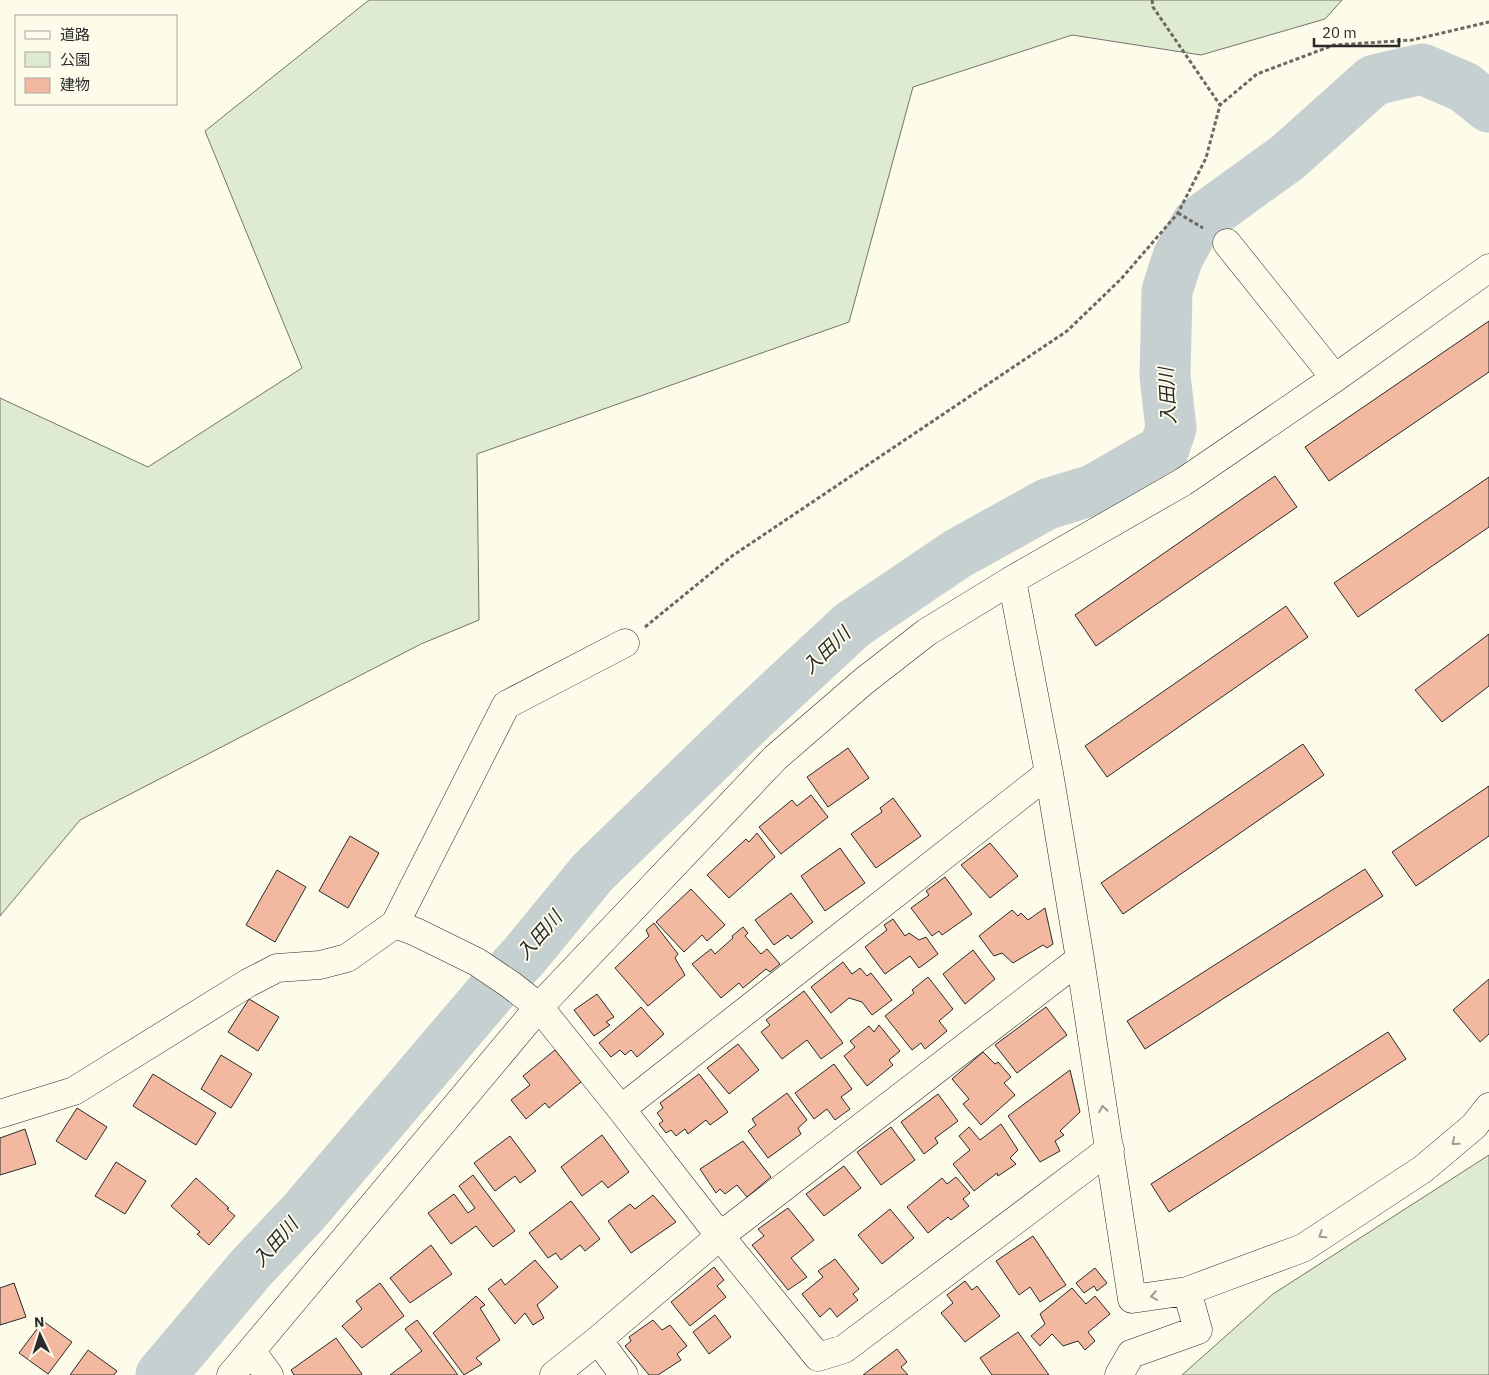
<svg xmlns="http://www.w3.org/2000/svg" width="1489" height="1375" font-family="'IBM Plex Sans','Noto Sans JP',sans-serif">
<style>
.green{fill:#deebd1;stroke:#74746e}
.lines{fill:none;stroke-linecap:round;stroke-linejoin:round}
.river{stroke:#c7d0d0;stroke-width:51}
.building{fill:#f2b8a0;stroke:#2b2b2b}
.minor-casing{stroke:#2b2b2b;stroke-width:29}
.path{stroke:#6a6964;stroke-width:3;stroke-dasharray:4 2.5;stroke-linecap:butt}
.minor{stroke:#fdfbea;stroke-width:28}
.oneway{stroke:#9e9d94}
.labels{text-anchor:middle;stroke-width:4;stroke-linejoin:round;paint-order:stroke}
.water-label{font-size:19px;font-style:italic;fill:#2b2b2b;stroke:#fdfbea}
</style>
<rect width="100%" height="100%" fill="#fdfbea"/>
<!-- green -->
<path class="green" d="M369,0h973l-17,19 -124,36 -129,-20 -159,52 -64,235 -372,132 2,166 -58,24 -341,176 -80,96v-518l148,69 154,-99 -97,-237z
M1489,1155v220h-307l91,-81z"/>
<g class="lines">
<!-- river -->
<path class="river" d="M161,1375l90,-107 52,-55 188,-221 33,-36 69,-84 160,-155 99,-92 105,-71 90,-50 46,-14 71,-41 7,-21 -6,-52 2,-85 11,-34 19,-34 91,-66 86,-77 48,-11 42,18 25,20"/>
</g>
<!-- building -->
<path class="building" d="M1489,321v51l-160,109 -24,-34z
M1275,476l22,31 -201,139 -21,-31z
M1489,477v50l-131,90 -24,-34z
M1286,606l22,31 -201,140 -22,-31z
M1489,634v52l-47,36 -27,-32z
M1303,744l21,31 -201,139 -22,-31z
M848,748l21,30 -41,29 -21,-30z
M1489,786v50l-73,50 -24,-34z
M811,795l17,22 -47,37 -22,-27 33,-27 5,6z
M893,798l28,38 -45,32 -25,-34 31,-22 -2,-4z
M757,833l18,24 -46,41 -22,-23 39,-36 3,3z
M350,836l29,17 -31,55 -29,-17z
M990,843l28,33 -28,22 -29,-33z
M840,848l25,35 -40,28 -24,-35z
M1365,869l18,27 -238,153 -18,-28z
M277,870l29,17 -31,55 -29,-17z
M945,877l27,37 -30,21 -3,-4 -7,5 -21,-28 18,-13 -3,-4z
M691,889l34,36 -18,16 -5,-6 -18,17 -28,-30z
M791,893l22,29 -22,17 -3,-4 -14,10 -19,-25z
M1045,908l8,36 -6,4 -4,-3 -30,18 -11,-10 -8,3 -15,-20 33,-26 6,6 3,-3 7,7z
M893,919l12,17 4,-3 10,7 7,-3 12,17 -19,14 -9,-12 -25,18 -20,-27 22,-17 -3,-5z
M654,923l24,31 -3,4 10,17 -37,31 -33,-38 34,-32 -3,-6z
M743,927l5,6 -3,3 16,18 6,-5 13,15 -10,8 -4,-3 -23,19 -4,-5 -18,15 -29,-34 19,-15 4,5 18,-16 -1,-2z
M973,950l22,29 -30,25 -22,-30z
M843,962l9,12 8,-6 7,8 4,-3 21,27 -20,15 -10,-13 -13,-4 -18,15 -20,-26z
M928,977l25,32 -14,12 8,10 -22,18 -4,-6 -9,7 -27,-34 29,-23 -2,-3z
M1489,979v55l-9,8 -27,-32z
M804,991l39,52 -22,16 -14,-19 -25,19 -21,-27 9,-7 -4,-5z
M597,994l17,23 -8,5 4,3 -16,11 -20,-26z
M249,999l30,18 -21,34 -30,-19z
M641,1007l23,27 -27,23 -6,-7 -6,5 -5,-5 -9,7 -12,-14z
M1046,1007l21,28 -50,38 -22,-28z
M879,1025l21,26 -11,9 4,5 -26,21 -23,-30 11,-9 -5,-6 19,-15 5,6z
M1388,1032l18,27 -237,153 -18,-28z
M738,1044l21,26 -30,24 -22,-26z
M555,1050l26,32 -32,26 -4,-5 -19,16 -15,-19 19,-15 -7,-9z
M983,1052l12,12 3,-2 13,15 -7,6 11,12 -34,30 -18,-21 6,-5 -17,-20z
M221,1055l31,19 -21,34 -30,-19z
M834,1064l18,25 -11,8 9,12 -15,11 -8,-11 -13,10 -19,-26z
M1070,1070l10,42 -20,19 4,4 -9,6 5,10 -20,11 -32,-46z
M153,1074l63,39 -20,32 -63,-39z
M699,1074l29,38 -18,13 -4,-5 -18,14 -3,-5 -9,7 -5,-6 -5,3 -7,-9 4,-3 -6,-8 6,-5 -3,-5z
M787,1093l20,27 -9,8 3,6 -33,24 -20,-27 8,-6 -4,-6z
M938,1094l20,27 -23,17 3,5 -14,11 -23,-32z
M77,1108l30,19 -21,33 -30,-19z
M1001,1124l17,26 -8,8 6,6 -18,12 -1,-3 -23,18 -21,-27 17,-14 -11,-14 10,-9 11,13z
M891,1127l24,33 -34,25 -24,-33z
M25,1129l11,35 -36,11v-37z
M602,1135l27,37 -21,16 -6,-7 -20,15 -21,-29z
M510,1136l26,35 -16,12 -5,-7 -20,15 -21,-28z
M743,1141l28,36 -24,20 -10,-12 -12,9 -5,-5 -4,4 -16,-24z
M116,1162l30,19 -21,33 -30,-18z
M844,1166l17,22 -37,28 -18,-22z
M473,1175l42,56 -22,16 -17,-21 -25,18 -23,-31 26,-19 14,19 7,-5 -16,-22z
M956,1177l14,16 -7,6 6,7 -18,14 -3,-3 -20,16 -21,-26 35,-29 5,6z
M196,1178l33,30 -2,1 8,7 -26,29 -12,-11 3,-2 -29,-26z
M653,1195l23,27 -45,31 -23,-32 22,-17 5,5z
M571,1201l29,38 -15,12 -5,-6 -19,15 -5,-7 -8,5 -19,-25z
M788,1208l26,32 -23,18 16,19 -19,13 -36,-45 12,-9 -6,-7z
M890,1209l24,29 -32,26 -24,-29z
M1033,1236l33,49 -26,17 -10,-15 -11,8 -23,-34z
M431,1245l21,29 -42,29 -20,-25z
M835,1259l24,30 -6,5 5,6 -21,17 -7,-9 -10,9 -18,-23 21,-17 -5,-6z
M535,1260l23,27 -21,18 7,13 -11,7 -8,-12 -10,11 -27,-35 13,-10 4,6z
M714,1267l10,13 -7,6 9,11 -36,29 -19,-24z
M1095,1268l12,15 -10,8 -3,-5 -10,7 -8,-10z
M965,1281l7,9 5,-4 23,30 -35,26 -24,-29 12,-10 -6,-8z
M14,1283l12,34 -26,8v-37z
M380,1283l24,33 -42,32 -20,-22 20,-17 -6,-8z
M1072,1288l14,16 9,-8 15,18 -22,18 7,9 -10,9 -7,-9 -15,5 -11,-12 -12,12 -9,-10 14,-12 -5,-10z
M476,1296l9,9 -5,3 20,32 -24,18 6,6 -18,11 -31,-42z
M715,1315l16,22 -22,17 -16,-22z
M417,1320l41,55h-68l32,-24 -17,-22z
M653,1320l9,10 8,-5 17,21 -10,8 4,6 -23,15h-9l-24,-29 6,-5 -2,-4z
M43,1321l29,21 -24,32 -29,-21z
M1018,1332l31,43h-57l-12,-17z
M336,1338l26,36 -2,1h-66l-3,-5z
M897,1349l10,13 -6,5 7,8h-45z
M88,1350l29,21 -3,4h-44z"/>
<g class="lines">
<defs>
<path id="minor" d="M1227,243l108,135
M1012,580l37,193 31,186 52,340 55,-8 116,-43 120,-79 51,-43 15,-19
M395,924l21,8 61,30 34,23 28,22 82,102 99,127 98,121 26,-8 266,-200
M621,1109l428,-336
M0,1114l74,-23 174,-108 29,-15 43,-3 27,-7 48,-34 111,-219 119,-62
M598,1340l26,35
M252,1352l17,23
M231,1375l308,-368 236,-249 89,-77 63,-49 85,-52 171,-98 152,-104 154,-110
M554,1375l44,-35 122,-104 360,-277
M1119,1375l12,-21 67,-24 -11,-39"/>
</defs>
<!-- minor casing -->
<use href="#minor" class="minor-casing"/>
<!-- path -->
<path class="path" d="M1152,0l1,7 67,98
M1178,213l25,15
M645,627l87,-71 335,-225 54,-52 57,-66 28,-55 14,-53 37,-31 77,-29 78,-5 77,-18"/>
<!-- minor -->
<use href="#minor" class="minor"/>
</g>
<!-- one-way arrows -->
<defs><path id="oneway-chevron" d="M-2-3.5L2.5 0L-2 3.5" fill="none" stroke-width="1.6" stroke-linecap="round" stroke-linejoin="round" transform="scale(1.25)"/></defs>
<g class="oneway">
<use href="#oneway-chevron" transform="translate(1103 1109) rotate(-99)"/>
<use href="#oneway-chevron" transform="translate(1455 1142) rotate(140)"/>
<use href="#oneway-chevron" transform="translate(1322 1235) rotate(147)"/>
<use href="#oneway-chevron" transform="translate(1154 1296) rotate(172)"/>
</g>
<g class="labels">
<!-- water labels -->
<g class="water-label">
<text transform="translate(1167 396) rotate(-93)" y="7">入田川</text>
<text transform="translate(826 650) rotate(-44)" y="7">入田川</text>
<text transform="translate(539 935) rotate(-49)" y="7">入田川</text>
<text transform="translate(275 1242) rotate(-49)" y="7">入田川</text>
</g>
</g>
<!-- legend -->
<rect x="15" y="15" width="162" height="90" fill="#fdfbea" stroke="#a9a89e"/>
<rect x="25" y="31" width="25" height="8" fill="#fdfbea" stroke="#a9a89e"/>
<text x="60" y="40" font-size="15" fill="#2b2b2b">道路</text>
<rect x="25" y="52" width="25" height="15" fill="#deebd1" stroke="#a9a89e"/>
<text x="60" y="65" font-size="15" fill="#2b2b2b">公園</text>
<rect x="25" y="78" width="25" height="15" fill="#f2b8a0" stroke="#a9a89e"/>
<text x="60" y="90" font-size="15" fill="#2b2b2b">建物</text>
<!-- north arrow -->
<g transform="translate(40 1335) rotate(356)" stroke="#fdfbea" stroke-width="4" paint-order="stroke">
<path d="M0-4L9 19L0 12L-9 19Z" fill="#2b2b2b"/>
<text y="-8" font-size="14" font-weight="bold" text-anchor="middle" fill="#2b2b2b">N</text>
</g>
<!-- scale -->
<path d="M1314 38v8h85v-8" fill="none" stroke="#2b2b2b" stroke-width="2.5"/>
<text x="1322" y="38" font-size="15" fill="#2b2b2b" stroke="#fdfbea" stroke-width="4" paint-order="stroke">20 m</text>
</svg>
